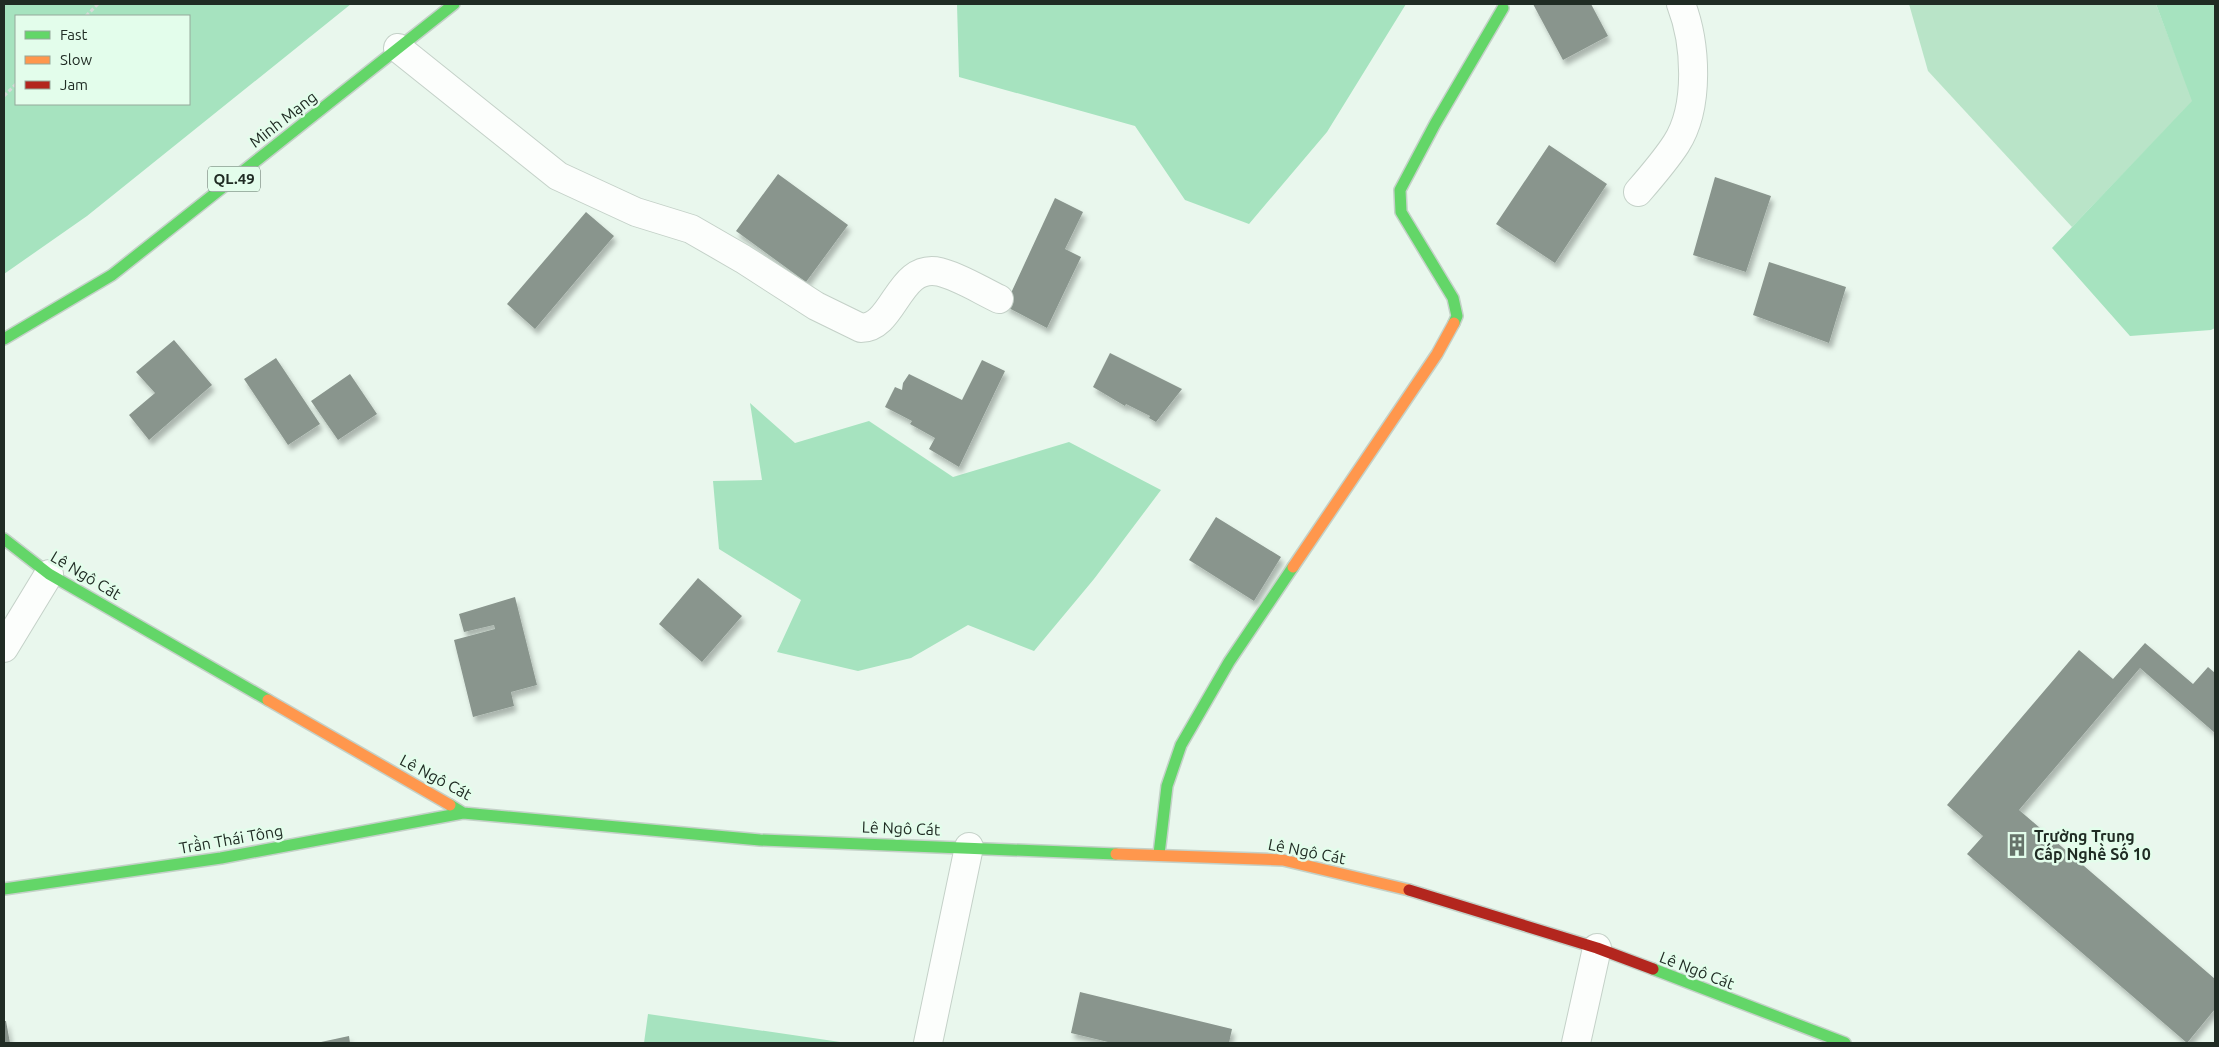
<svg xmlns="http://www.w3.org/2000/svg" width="2219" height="1047" font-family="Ubuntu,sans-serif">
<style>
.green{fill:#b9e4c8}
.forest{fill:#a6e3bf;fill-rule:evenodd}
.building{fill:#89958d;filter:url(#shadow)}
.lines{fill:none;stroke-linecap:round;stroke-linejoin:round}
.street-casing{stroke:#c4d1c8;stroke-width:30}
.fast-casing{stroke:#c4d1c8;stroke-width:14}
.slow-casing{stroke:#c4d1c8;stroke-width:14}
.jam-casing{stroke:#c4d1c8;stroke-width:14}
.path{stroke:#d6dad8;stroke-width:3;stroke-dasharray:4 2.5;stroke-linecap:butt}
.street{stroke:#fcfefc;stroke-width:28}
.fast{stroke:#63d668;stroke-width:11}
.slow{stroke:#ff974d;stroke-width:11}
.jam{stroke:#b3261e;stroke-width:11}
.labels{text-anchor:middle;stroke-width:5;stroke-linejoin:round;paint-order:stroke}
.shield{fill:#e3fdeb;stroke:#5a6b60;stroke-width:1}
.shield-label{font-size:15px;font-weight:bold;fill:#202c24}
.street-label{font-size:16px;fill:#202c24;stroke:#e3fdeb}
.poi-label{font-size:16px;font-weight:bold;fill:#202c24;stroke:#e3fdeb;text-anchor:start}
</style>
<defs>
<filter id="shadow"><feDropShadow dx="3" dy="5.5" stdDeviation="2.5" flood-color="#0004"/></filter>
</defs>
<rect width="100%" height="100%" fill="#e9f7ed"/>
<!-- green -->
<path class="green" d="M1909,4h247l37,97 -121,126 -144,-156z"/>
<!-- forest -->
<path class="forest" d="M4,4h347l-264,212 -83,58zM16,16h173v88h-173z
M957,4h449l-79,128 -78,92 -64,-24 -50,-74 -176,-49z
M2156,4h59v324l-4,2 -81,6 -78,-88 140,-147z
M750,403l45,40 74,-22 84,56 116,-35 92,48 -67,89 -60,72 -66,-26 -57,33 -53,13 -81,-19 24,-52 -82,-51 -6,-68 49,-1z
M648,1014l199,29h-203z"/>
<!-- building -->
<path class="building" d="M1533,4h58l17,32 -45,24z
M1549,145l58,39 -52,79 -59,-39z
M778,174l70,51 -42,57 -70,-51z
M1715,177l56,19 -25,76 -53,-17z
M1055,198l28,14 -18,37 16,8 -34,71 -42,-22z
M586,212l28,24 -79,93 -28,-25z
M1769,262l77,25 -17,56 -76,-28z
M174,340l38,45 -63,55 -20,-25 26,-22 -19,-21z
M1110,353l72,36 -26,33 -7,-4 1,-2 -24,-12 -1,2 -32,-19z
M276,358l44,66 -32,21 -44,-66z
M982,360l23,11 -46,96 -30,-18 6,-11 -25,-14 2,-3 -27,-14 10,-20 7,3 1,-7 6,-9 53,26z
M350,374l27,40 -39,26 -27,-39z
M1216,517l65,40 -27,44 -65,-41z
M698,578l44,38 -40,46 -43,-38z
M515,597l22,88 -26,7 3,14 -41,11 -19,-77 41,-11 -1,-4 -30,7 -5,-18z
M2145,643l48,41 15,-17 7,6v60l-75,-65 -121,142 196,169v30l-28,34 -220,-189 16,-18 -36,-31 132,-155 34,29z
M1080,992l152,37 -3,14h-117l-41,-10z
M4,1021h2l4,22h-6z
M349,1036l1,7h-29v-1z"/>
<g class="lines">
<defs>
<path id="street" d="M398,48l160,128 78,36 55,17 52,30 73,47 45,22c34,0 37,-66 79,-56 20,5 40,18 59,27
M1638,192c13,-15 27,-31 38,-48 24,-37 20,-101 5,-140
M4,648l45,-74
M928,1043l41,-196
M1576,1043l21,-95"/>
<path id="fast" d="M1454,323l3,-7 -4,-18 -52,-86 -1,-22 35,-66 68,-116
M4,339l108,-64 342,-271
M4,539l45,35 219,126
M450,805l13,8 297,27 356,14
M1159,854l8,-68 14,-41 48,-83 64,-95
M4,889l217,-31 242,-45
M1653,969l192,74"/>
<path id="slow" d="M1293,567l144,-213 17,-31
M268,700l182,105
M1116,854l167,6 126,30"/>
<path id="jam" d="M1409,890l188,58 56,21"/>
</defs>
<!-- street casing -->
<use href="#street" class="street-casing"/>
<!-- fast casing -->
<use href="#fast" class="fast-casing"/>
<!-- slow casing -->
<use href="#slow" class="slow-casing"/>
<!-- jam casing -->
<use href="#jam" class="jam-casing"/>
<!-- path -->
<path class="path" d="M86,16l12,-12
M4,96l12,-12"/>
<!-- street -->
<use href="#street" class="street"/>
<!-- fast -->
<use href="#fast" class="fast"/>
<!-- slow -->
<use href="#slow" class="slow"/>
<!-- jam -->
<use href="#jam" class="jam"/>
</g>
<!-- icons -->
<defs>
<symbol id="building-bare" viewBox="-9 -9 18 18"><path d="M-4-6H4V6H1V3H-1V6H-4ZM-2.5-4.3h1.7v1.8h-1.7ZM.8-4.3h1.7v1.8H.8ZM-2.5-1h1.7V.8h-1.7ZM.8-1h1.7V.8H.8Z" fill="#66736a" stroke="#e3fdeb" stroke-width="2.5" paint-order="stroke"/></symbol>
</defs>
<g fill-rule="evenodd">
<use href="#building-bare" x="2001" y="829" width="32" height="32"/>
</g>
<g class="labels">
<!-- shield labels -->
<rect class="shield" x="208" y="166.5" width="52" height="25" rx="4"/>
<g class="shield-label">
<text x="234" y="184">QL.49</text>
</g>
<!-- street labels -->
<g class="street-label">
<text transform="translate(283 119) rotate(-38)" y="6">Minh Mạng</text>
<text transform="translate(86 575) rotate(31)" y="6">Lê Ngô Cát</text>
<text transform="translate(436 777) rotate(28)" y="6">Lê Ngô Cát</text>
<text transform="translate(901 828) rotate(2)" y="6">Lê Ngô Cát</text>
<text transform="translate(231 839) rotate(-10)" y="6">Trần Thái Tông</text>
<text transform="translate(1307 851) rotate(11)" y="6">Lê Ngô Cát</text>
<text transform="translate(1697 970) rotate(21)" y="6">Lê Ngô Cát</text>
</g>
<!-- poi labels -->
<g class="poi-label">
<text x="2034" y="842">Trường Trung<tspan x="2034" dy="18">Cấp Nghề Số 10</tspan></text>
</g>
</g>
<!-- border -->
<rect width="2219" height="1047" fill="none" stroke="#202c24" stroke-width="10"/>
<!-- legend -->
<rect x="15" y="15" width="175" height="90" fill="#e3fdeb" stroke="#95a99b"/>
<rect x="25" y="31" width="25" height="8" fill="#63d668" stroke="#95a99b"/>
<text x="60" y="40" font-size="15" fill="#202c24">Fast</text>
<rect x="25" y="56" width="25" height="8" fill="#ff974d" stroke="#95a99b"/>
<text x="60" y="65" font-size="15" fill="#202c24">Slow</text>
<rect x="25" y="81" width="25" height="8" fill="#b3261e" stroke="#95a99b"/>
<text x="60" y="90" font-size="15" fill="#202c24">Jam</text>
</svg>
